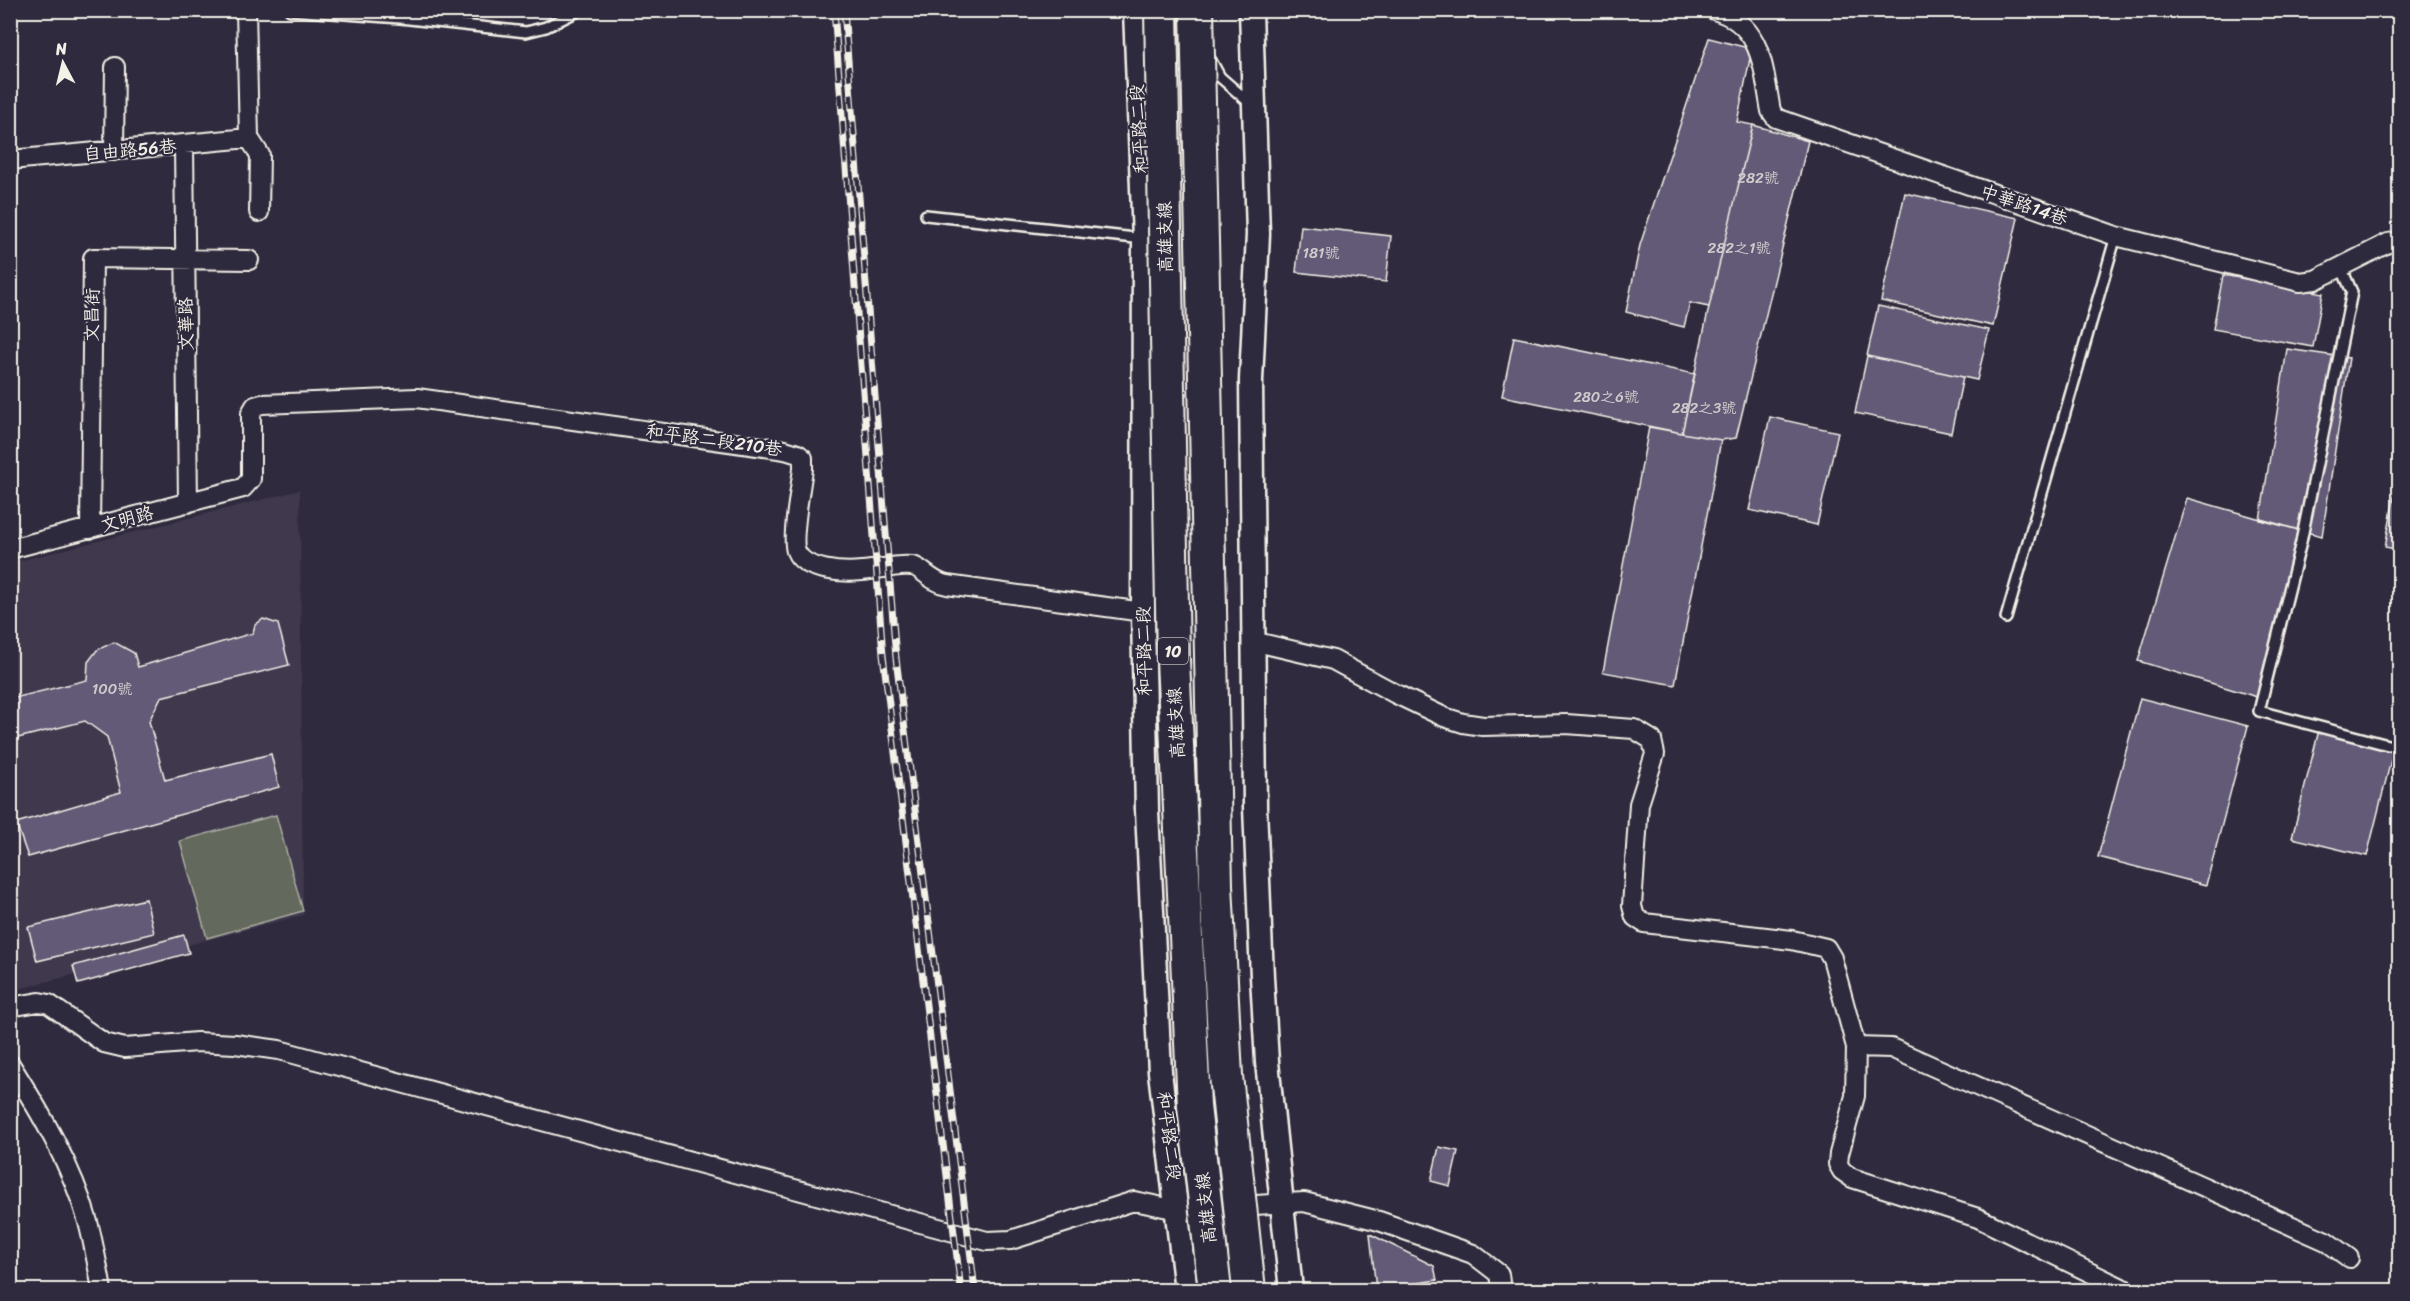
<svg xmlns="http://www.w3.org/2000/svg" width="2410" height="1301" font-family="Sriracha,'LXGW WenKai TC',sans-serif">
<style>
.built{fill:#3f384e}
.green{fill:#63695c;stroke:#acada2;stroke-width:1.5}
.building{fill:#635a77;stroke:#f4f1e8;stroke-width:1.5}
.lines{fill:none;stroke-linecap:round;stroke-linejoin:round}
.service-casing{stroke:#f4f1e8;stroke-width:14}
.minor-casing{stroke:#f4f1e8;stroke-width:22}
.tertiary-casing{stroke:#f4f1e8;stroke-width:27}
.service{stroke:#2f2a3d;stroke-width:9}
.minor{stroke:#2f2a3d;stroke-width:18}
.tertiary{stroke:#2f2a3d;stroke-width:22}
.rail-casing{stroke:#f4f1e8;stroke-width:7}
.rail{stroke:#2f2a3d;stroke-width:4.5;stroke-dasharray:14;stroke-linecap:butt}
.motorway-bridge-casing{stroke:#f4f1e8;stroke-width:36;stroke-linecap:butt}
.motorway-bridge{stroke:#2f2a3d;stroke-width:32}
.labels{text-anchor:middle;stroke-width:4.5;stroke-linejoin:round;paint-order:stroke}
.number-label{font-size:15px;fill:#d0cbcc}
.shield{fill:#2f2a3d;stroke:#b9b5b5;stroke-width:1.5}
.shield-label{font-size:16px;font-weight:bold;fill:#f4f1e8}
.street-label{font-size:18px;fill:#f4f1e8;stroke:#2f2a3d}
</style>
<rect width="100%" height="100%" fill="#2f2a3d"/>
<filter id="ink" filterUnits="userSpaceOnUse"><feTurbulence type="fractalNoise" baseFrequency=".0167" numOctaves="2"/><feDisplacementMap in="SourceGraphic" scale="12" xChannelSelector="R" yChannelSelector="G"/><feConvolveMatrix kernelMatrix="1 2 1 2 8 2 1 2 1" color-interpolation-filters="sRGB"/></filter>
<g filter="url(#ink)">
<!-- built -->
<path class="built" d="M300,490l3,425 -292,76v-428z"/>
<!-- green -->
<path class="green" d="M276,815l27,96 -96,27 -27,-97z"/>
<!-- building -->
<path class="building" d="M1709,38l43,11 -15,73 16,3 -44,182 -19,-4 -6,24 -58,-15 14,-67z
M1753,125l55,16 -72,297 -15,2 -39,-7 27,-126z
M1905,193l113,25 -25,108 -112,-25z
M1301,226l90,10 -5,46 -90,-10z
M2223,275l100,18 -10,54 -100,-18z
M1878,306l111,24 -12,50 -110,-24z
M1514,337l181,37 -13,59 -180,-37z
M2287,349l62,9 -27,178 -62,-16z
M1867,356l96,21 -12,56 -96,-20z
M1770,417l68,15 -21,93 -68,-15z
M1649,427l72,13 -46,245 -72,-13z
M2400,465v85l-15,-3z
M2187,498l119,34 -49,165 -119,-36z
M263,619l15,5 11,41 -128,32 -12,24 16,59 106,-26 8,33 -251,70 -12,-34 105,-31 -14,-55 -22,-16 -75,19v-41l77,-19 1,-18 9,-12 17,-8 20,11 4,14 115,-34 2,-8z
M2140,698l108,28 -42,159 -108,-28z
M2319,730l75,18 -27,108 -75,-18z
M146,899l8,34 -117,28 -9,-34z
M184,935l5,18 -111,31 -5,-18z
M1439,1147l19,4 -8,35 -19,-5z
M1370,1234l64,32 3,14 -61,9z"/>
<g class="lines">
<defs>
<path id="service" d="M290,10l110,8 126,14 20,-5 34,-17
M1209,57l11,20 31,27
M926,215l218,24
M2341,267l11,25 -51,250 -42,169 129,34
M2006,618l110,-382"/>
<path id="minor" d="M246,10l3,128
M1714,10c49,14 49,59 57,101l5,7 340,118 184,46 15,-2 73,-37 12,-2
M249,138l11,17 -1,57
M184,145l4,358
M114,151l1,-84
M10,160l239,-22
M90,529l3,-271 156,2
M10,549l233,-61 8,-9v-66l4,-7 7,-2 155,-6 368,52 13,4 5,4v11c-2,15 -12,70 -7,82 8,20 47,22 66,20 16,-1 34,-7 50,-5 10,1 18,16 35,19l196,27
M1252,641l81,19 63,34 48,23 19,6 20,3 83,-2 68,5 18,11 3,14 -16,50 -7,102 3,11 9,6 148,17 34,8 6,10 24,89 -1,49 -16,58 -1,10 4,7 10,7 126,40 148,72
M10,1007l29,-5 10,2 55,39 21,5 72,-6 38,2 44,6 708,191 24,-1 123,-39 44,9 126,-8 75,19 94,33 26,20 2,16
M1856,1047l35,1 435,193 23,17
M10,1064c31,49 62,102 78,158 6,23 10,46 14,68"/>
<path id="tertiary" d="M1135,10l9,229 -1,373 4,199 13,261 26,218
M1251,10l7,224 -7,146 4,427 7,170 5,85 24,228"/>
</defs>
<!-- service casing -->
<use href="#service" class="service-casing"/>
<!-- minor casing -->
<use href="#minor" class="minor-casing"/>
<!-- tertiary casing -->
<use href="#tertiary" class="tertiary-casing"/>
<!-- service -->
<use href="#service" class="service"/>
<!-- minor -->
<use href="#minor" class="minor"/>
<!-- tertiary -->
<use href="#tertiary" class="tertiary"/>
<defs>
<path id="rail" d="M834,10l49,645 78,635
M844,10l52,648 79,632"/>
</defs>
<!-- rail casing -->
<use href="#rail" class="rail-casing"/>
<!-- rail -->
<use href="#rail" class="rail"/>
<defs>
<path id="motorway-bridge" d="M1161,10l12,650 21,446 21,184
M1197,10l19,875 10,191 23,214"/>
</defs>
<!-- motorway-bridge casing -->
<use href="#motorway-bridge" class="motorway-bridge-casing"/>
<!-- motorway-bridge -->
<use href="#motorway-bridge" class="motorway-bridge"/>
</g>
</g>
<g class="labels">
<!-- number labels -->
<g class="number-label">
<text x="1758" y="183">282號</text>
<text x="1739" y="253">282之1號</text>
<text x="1321" y="258">181號</text>
<text x="1606" y="402">280之6號</text>
<text x="1704" y="413">282之3號</text>
<text x="112" y="694">100號</text>
</g>
<!-- shield labels -->
<rect class="shield" x="1158" y="638" width="30" height="26" rx="4.5"/>
<g class="shield-label">
<text x="1173" y="657">10</text>
</g>
<!-- street labels -->
<g class="street-label">
<text transform="translate(1139 129) rotate(-93)" y="6">和平路二段</text>
<text transform="translate(130 150) rotate(-5)" y="6">自由路56巷</text>
<text transform="translate(2024 205) rotate(19)" y="6">中華路14巷</text>
<text transform="translate(1165 237) rotate(-91)" y="6">高雄支線</text>
<text transform="translate(92 315) rotate(-89)" y="6">文昌街</text>
<text transform="translate(186 324) rotate(-91)" y="6">文華路</text>
<text transform="translate(714 440) rotate(8)" y="6">和平路二段210巷</text>
<text transform="translate(127 519) rotate(-15)" y="6">文明路</text>
<text transform="translate(1144 651) rotate(-91)" y="6">和平路二段</text>
<text transform="translate(1176 723) rotate(-93)" y="6">高雄支線</text>
<text transform="translate(1169 1136) rotate(83)" y="6">和平路二段</text>
<text transform="translate(1206 1208) rotate(-96)" y="6">高雄支線</text>
</g>
</g>
<!-- margin -->
<rect width="2410" height="1301" fill="none" stroke="#2f2a3d" stroke-width="36"/>
<rect x="18" y="18" width="2374" height="1265" fill="none" stroke="#f4f1e8" stroke-width="2" filter="url(#ink)"/>
<!-- north arrow -->
<g transform="translate(63 63) rotate(353)" stroke="#2f2a3d" stroke-width="4.5" paint-order="stroke">
<path d="M0-4.5L10 22L0 15L-10 22Z" fill="#f4f1e8"/>
<text y="-9" font-size="16" font-weight="bold" text-anchor="middle" fill="#f4f1e8">N</text>
</g>
</svg>
